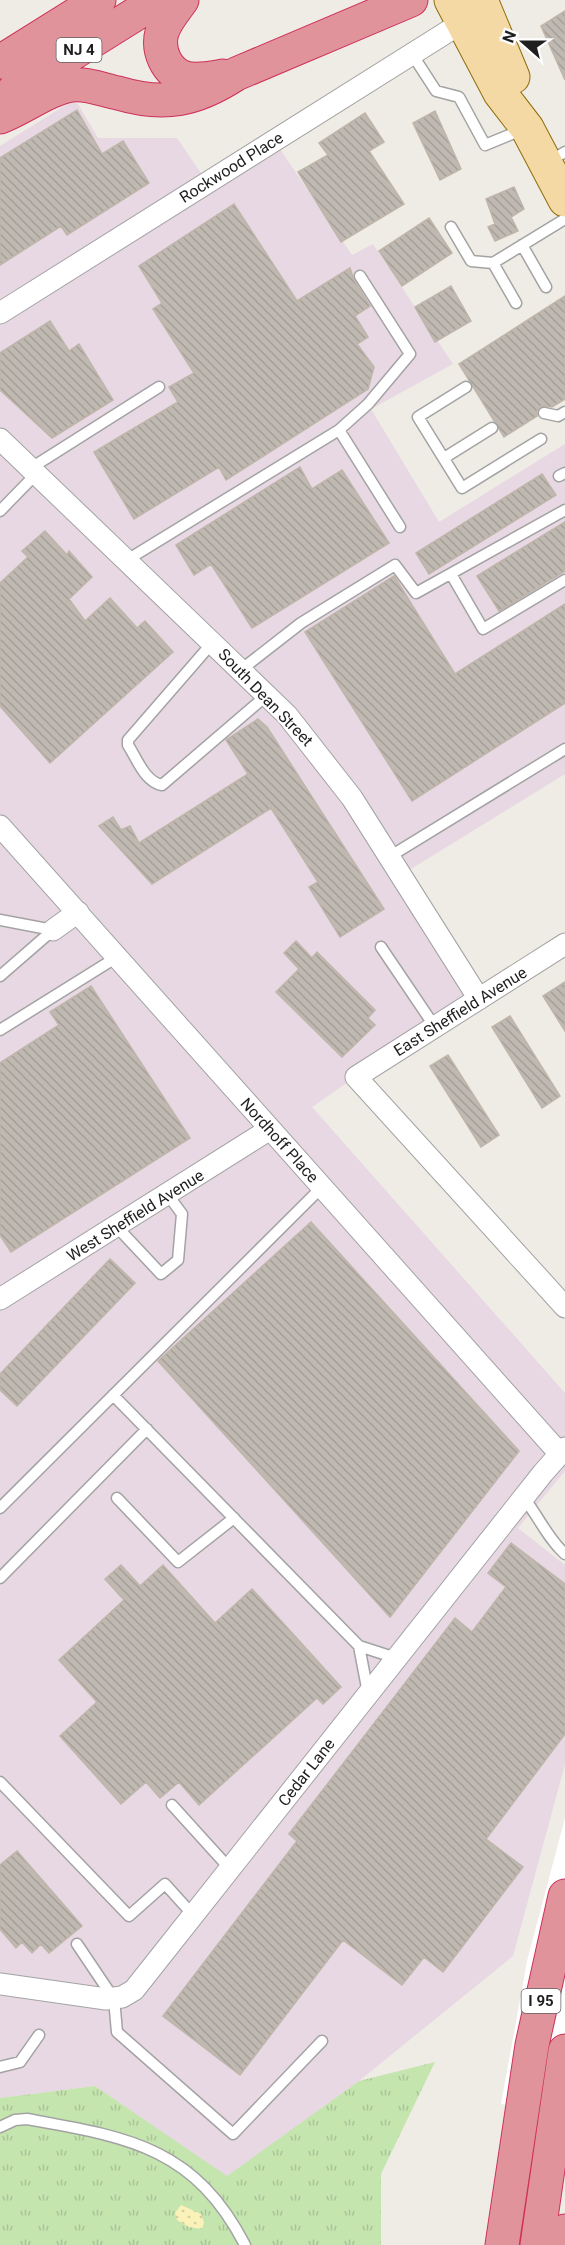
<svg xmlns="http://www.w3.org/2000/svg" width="565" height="2245" font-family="Roboto,sans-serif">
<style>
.industrial{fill:#e7d8e3}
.grass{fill:url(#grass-tufts)}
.sand{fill:url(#sand-dots)}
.pier{fill:#fff}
.building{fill:url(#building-back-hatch);stroke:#bfb5a9;stroke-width:1.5}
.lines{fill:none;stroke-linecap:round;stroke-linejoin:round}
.lane-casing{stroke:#a3a3a3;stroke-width:13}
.street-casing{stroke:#a3a3a3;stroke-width:23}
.primary-casing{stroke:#8e6d0b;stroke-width:35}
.highway-casing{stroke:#ce315a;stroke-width:35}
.lane{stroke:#fff;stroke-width:10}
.street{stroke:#fff;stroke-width:21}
.primary{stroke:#f5d9a4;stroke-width:33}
.highway{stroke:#e0939b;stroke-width:33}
.labels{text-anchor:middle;stroke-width:4.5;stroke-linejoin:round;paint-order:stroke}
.shield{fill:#fff;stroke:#626262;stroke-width:1.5}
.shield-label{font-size:15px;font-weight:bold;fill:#1f1f1f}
.street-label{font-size:16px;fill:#1f1f1f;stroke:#fff}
</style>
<defs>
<pattern id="grass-tufts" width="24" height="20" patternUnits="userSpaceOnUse" patternTransform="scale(1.5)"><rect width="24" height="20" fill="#c5e5af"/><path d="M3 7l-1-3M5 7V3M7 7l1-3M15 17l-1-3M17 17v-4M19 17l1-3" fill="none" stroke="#a9c496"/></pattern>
<pattern id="sand-dots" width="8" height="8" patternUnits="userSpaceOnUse" patternTransform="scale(1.5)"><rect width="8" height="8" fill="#faf2b9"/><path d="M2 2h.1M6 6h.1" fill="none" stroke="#d6cf9f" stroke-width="1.8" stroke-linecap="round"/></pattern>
<pattern id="building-back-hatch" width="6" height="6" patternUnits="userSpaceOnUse" patternTransform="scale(1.5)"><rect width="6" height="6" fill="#bfb9b2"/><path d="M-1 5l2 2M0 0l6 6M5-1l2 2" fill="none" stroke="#a49f99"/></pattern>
</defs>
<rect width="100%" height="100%" fill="#efece5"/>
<!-- industrial -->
<path class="industrial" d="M75,99l23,39h79l30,44 70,-37 75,110 21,-11 80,120 -82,45 68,113 126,-78v330l-159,98 73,120 -167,115 253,286v78l-47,57 47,37v199l-52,192 -154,125 -132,96 -132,-91 -95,12v-1952z"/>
<!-- grass -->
<path class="grass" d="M435,2062l-54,112v71h-381v-147l95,-12 132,90 132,-95z"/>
<!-- sand -->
<path class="sand" d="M181,2205l20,9 3,8 -2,7 -13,-2 -12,-7 -2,-7z"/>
<!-- pier -->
<path class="pier" d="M565,1818v296l-64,-10 26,-143z"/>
<!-- building -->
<path class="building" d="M565,11v69l-24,-54z
M77,110l25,44 21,-13 26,42 -82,52 -6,-9 -61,39v-107z
M435,111l26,58 -21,11 -27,-57z
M365,113l19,29 -15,9 35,53 -63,38 -43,-70 30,-17 -9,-12z
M514,187l10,22 -13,8 7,14 -23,10 -7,-14 7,-3 -9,-25z
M234,204l63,97 53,-33 4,12 16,26 -15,10 13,21 -11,7 17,23 -6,22 -142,91 -7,-13 -85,52 -40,-67 84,-50 -9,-15 25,-14 -41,-64 9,-6 -23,-37z
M429,218l23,35 -50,33 -23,-35z
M451,286l20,35 -36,21 -20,-35z
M565,296v103l-13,8 -11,-1 -4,5v5l-33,21 -45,-73z
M50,321l19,30 10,-7 34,56 -61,38 -52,-48v-37z
M300,467l12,22 30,-19 47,73 -137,85 -41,-64 -17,11 -18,-30z
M542,474l14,21 -127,79 -13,-21z
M565,522v49l-66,40 -22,-35z
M45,531l22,24 2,-4 23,26 -23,22 16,22 25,-23 27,30 8,-7 28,31 -123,111 -50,-57v-123l28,-26 -6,-6z
M394,576l61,98 110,-70v99l-153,98 -107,-169z
M258,719l9,8 117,182 -44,28 -31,-50 9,-5 -47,-74 -119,76 -53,-58 14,-9 8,13 9,-4 9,17 109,-69 -22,-34z
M296,941l16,17 5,-6 58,58 -7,8 7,7 -33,32 -66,-65 23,-23 -15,-16z
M565,982v49l-22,-35z
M91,986l99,152 -179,114 -11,-17v-172l59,-38 -9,-13z
M510,1016l50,80 -18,12 -50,-81z
M448,1055l51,80 -18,12 -51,-81z
M311,1222l208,229 -129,166 -232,-256z
M110,1259l25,24 -118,123 -17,-16v-16z
M511,1543l54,41v150l-79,105 37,28 -80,105 -19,-15 -22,28 -59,-45 -103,135 -77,-59 134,-175 -8,-7 166,-216 17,14 34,-45 -18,-14z
M121,1565l19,21 23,-21 52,58 37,-34 89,98 -18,17 -6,-6 -118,107 -20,-23 -19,16 -14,-16 -25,22 -61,-68 37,-34 -38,-42 65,-60 -19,-21z
M17,1851l65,75 -33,27 -8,-9 -9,9 -10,-11 -6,6 -16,-19v-64z"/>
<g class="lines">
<defs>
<path id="lane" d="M412,54l24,37 23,6 26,48 39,-16
M548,162l17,-10
M451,227l20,34 22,2
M522,245l24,42
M516,303l-23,-40 72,-44
M466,387l-48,30 44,71 79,-49
M544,413l14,3 7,-4
M339,430l29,-26 42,-50 -50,-78
M444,458l48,-30
M31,468l128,-81
M559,476l6,-3
M0,511l37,-38
M127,560l212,-130 61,97
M451,574l32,55 82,-49
M213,642l-85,98v5c9,14 17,37 34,40l105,-90
M242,669l59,-46 94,-58 21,28 149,-83
M389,857l176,-108
M0,920l53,10
M381,947l54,80
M0,976l53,-46
M0,1030l117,-73
M116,1226l45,48 17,-14 4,-46 -14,-19
M113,1395l246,251 37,12
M523,1497c15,18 24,41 42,57
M117,1498l61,64 56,-44
M0,1508l322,-321
M0,1578l147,-149
M359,1646l9,47
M0,1782l129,134 36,-32 28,31
M172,1805l58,64
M77,1944l37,55 3,33 116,102 89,-93
M0,2067l20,-5 19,-27
M0,2127l15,-7 12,-1c99,18 167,27 218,126"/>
<path id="street" d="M0,313l463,-291
M0,439l287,276 65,83 127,201
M0,826l560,628
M53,930l25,-18
M565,944l-209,133 209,230
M0,1299l270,-170
M0,1984l106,15 16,-2 12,-7 409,-517 22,-25"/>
<path id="primary" d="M451,0l49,93 27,35 38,72
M481,0l32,77"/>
<path id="highway" d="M182,0c-7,10 -16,20 -20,32 -5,18 4,40 23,46 12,3 26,0 38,-2
M0,62l99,-62
M14,90l144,-90
M0,117c24,-9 47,-28 72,-32 15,-2 31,5 46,8 47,14 78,7 118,-19l175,-74
M502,2245l30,-200 33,-149
M537,2245l28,-194
M563,2245l2,-14"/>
</defs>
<!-- lane casing -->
<use href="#lane" class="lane-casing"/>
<!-- street casing -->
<use href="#street" class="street-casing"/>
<!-- primary casing -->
<use href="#primary" class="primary-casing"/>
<!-- highway casing -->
<use href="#highway" class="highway-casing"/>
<!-- lane -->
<use href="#lane" class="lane"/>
<!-- street -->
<use href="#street" class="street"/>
<!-- primary -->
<use href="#primary" class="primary"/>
<!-- highway -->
<use href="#highway" class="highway"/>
</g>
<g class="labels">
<!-- shield labels -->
<g class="shield">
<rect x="56.5" y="38" width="45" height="24" rx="4.5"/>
<rect x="521.5" y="1989" width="39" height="24" rx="4.5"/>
</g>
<g class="shield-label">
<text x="79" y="55">NJ 4</text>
<text x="541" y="2006">I 95</text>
</g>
<!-- street labels -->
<g class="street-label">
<text transform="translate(231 167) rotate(-32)" y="6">Rockwood Place</text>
<text transform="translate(266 697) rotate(46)" y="6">South Dean Street</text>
<text transform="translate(460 1011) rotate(-32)" y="6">East Sheffield Avenue</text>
<text transform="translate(280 1140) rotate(48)" y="6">Nordhoff Place</text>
<text transform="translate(135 1215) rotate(-32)" y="6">West Sheffield Avenue</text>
<text transform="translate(306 1772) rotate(-52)" y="6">Cedar Lane</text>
</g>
</g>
<!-- north arrow -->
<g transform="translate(523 42) rotate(291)" stroke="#ffffff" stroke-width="4.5" paint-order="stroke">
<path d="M0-4.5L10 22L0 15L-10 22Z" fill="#1f1f1f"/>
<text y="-9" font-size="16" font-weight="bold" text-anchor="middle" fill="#1f1f1f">N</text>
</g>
</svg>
